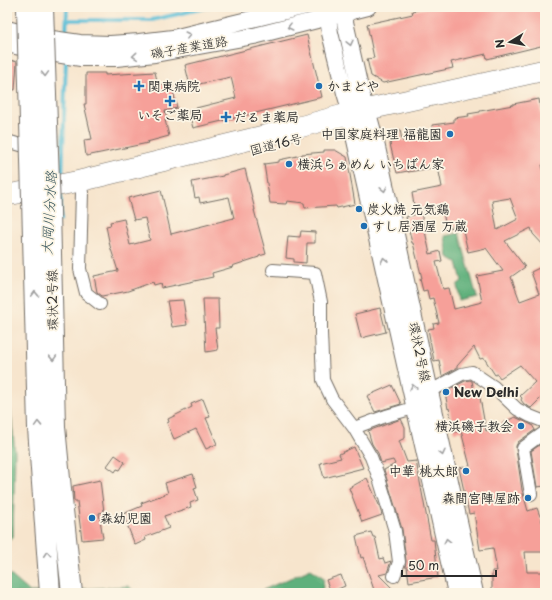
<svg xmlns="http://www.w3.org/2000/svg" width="552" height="600" font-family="'Playpen Sans','Klee One',sans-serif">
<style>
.forest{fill:#5eb07c;stroke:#446e54}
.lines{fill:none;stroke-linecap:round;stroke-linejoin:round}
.stream{stroke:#59bed7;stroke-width:4}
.building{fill:#f6a099;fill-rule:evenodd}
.minor-casing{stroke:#726c64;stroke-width:14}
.tertiary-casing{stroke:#726c64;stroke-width:18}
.primary-casing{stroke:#726c64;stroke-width:22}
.trunk-casing{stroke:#726c64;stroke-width:22}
.minor{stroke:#fff;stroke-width:12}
.tertiary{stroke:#fff;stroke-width:16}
.primary{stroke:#fff;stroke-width:20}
.trunk{stroke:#fff;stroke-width:21}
.primary-bridge-casing{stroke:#726c64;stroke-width:22;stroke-linecap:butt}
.primary-bridge{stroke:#fff;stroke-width:20}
.oneway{stroke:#a0a0a0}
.poi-dot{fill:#1f6fb2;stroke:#fcf5e5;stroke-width:1.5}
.labels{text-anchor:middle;stroke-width:3.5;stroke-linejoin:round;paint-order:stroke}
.street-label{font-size:13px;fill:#2b2b2b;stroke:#fcf5e5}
.poi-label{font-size:13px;font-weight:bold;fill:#2b2b2b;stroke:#fcf5e5;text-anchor:start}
.water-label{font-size:14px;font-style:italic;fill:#39575f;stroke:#fcf5e5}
</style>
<rect width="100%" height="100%" fill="#fcf5e5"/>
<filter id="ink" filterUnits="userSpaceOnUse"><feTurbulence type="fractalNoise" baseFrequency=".025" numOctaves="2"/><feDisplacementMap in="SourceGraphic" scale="8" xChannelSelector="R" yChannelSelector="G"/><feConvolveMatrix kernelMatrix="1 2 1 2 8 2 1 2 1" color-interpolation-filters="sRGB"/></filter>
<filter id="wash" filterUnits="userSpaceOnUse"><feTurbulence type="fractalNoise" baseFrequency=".012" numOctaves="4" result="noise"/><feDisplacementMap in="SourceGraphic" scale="16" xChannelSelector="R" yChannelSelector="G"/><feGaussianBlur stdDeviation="0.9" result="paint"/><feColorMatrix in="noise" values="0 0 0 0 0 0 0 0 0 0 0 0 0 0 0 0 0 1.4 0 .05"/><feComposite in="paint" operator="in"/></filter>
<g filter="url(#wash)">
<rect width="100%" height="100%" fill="#f7e5cd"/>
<!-- forest -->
<path class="forest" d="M459,233l18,64 -18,4 -2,-16 5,-4 -5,-19 -9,-5 -3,-21z
M7,392l2,1 6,59 -2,86 -6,2z
M311,569l13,9 -2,15h-66z
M7,572l23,20 99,-6 7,7h-129z"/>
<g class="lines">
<!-- stream -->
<path class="stream" d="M67,20h85l57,-13
M66,38l1,-31
M62,178l4,-120
M60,220l1,-30"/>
</g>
<g id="blocks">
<!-- building -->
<path class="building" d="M431,7h114v38l-58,14 -1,-5 -35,8 2,6 -70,15 -12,-7 -4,-17 7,-1 -7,-34 46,-10 -1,-3z
M307,35l15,62 -129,31 -5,-18 48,-12 -5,-21 -41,9 -5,-21z
M7,59l10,3 -2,28 -8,-1z
M155,72l3,13 13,-3 6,26 -12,3 2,9h-2l4,16 -22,6 1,1 -62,13 -2,-16 8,-1 -8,-35h2v-31h19v2z
M539,99l6,38v27l-3,1 3,11v71l-12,-13 -2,-6 -26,13 20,26 -14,10 9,24 19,-7 -8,-22 14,-7v129l-14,14 -7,-4 -3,-4 1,-2 -2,-2 15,-14 -15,-17 -20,13 -3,-4 -2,1 -11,-17 -4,1 -6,-12 -17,19v2l-15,8 -3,-16 -5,1 -6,-32 6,-1 -1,-4 6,-1 -6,-25 -4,1 -2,-9 -4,1 -3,-12 2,-1 -9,-35h-1l-6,-26 15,-4 9,41 10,-3 2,10 -6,1 7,27 6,-1 5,21 28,-7 -5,-26 26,-5 -17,-23 -18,4 -6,-26 -16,2 -4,-22 -27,5 -3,-18 30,-6 -4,-20 -30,5v-1l-11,2 -7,-29 10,-15 2,12 31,-6 -1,-10 22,-3v-4l15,-2 -1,-2 12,-2v-1l33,-6v-1zM510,198l8,21 -21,11 -5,-29z
M324,150h11l12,7 8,47 -18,4 -1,-2 -31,2 -1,-5 -17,-2 -1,3 -16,-1 -6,-39 15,-2v-2l23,-5v-1l22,-2z
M245,169l10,41h-1l12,44 -7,2v1l-27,9 1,1 -21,6 1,4 -51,11 -1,-5 -7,2 -1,-3 -25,9 -26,5 -5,-4 -3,-16 24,-5 -8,-25 -4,-20 5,-1 -1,-3 14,-3 6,26 20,-5 -5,-22 -11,2 -6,-22 33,-8 10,44 63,-16 -5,-21 -29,6 -1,-6 -4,1 -3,-16 31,-6v-1z
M301,231l14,1v11h-8l-1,20 -12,-1v-3l-8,-1 2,-22 12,1z
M203,299h15l1,29h-4l3,22 -12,2z
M183,300l4,25 -15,2 -5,-26z
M380,308l6,24 -25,6 -6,-24z
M470,380l2,1 2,11h5l7,39 29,-14 17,8 3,5 -17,12 -2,4v3l6,41 6,21 9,-3 8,22v22h-20l2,20h18v21h-53v-22h5l-4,-23 -13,2 -6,-37 -5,1 -10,-46 11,-2 -9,-35 -7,1 -5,-24 -1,1 -3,-17 20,-11z
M392,385l9,19 -26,8 -8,-16z
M203,399l7,18 -4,1 11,26 -11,5 -10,-20 -22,10 -7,-16 2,-1 -1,-3 24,-12 -1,-3z
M401,419l4,8v11l-6,3 8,21 9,-1 15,79h3l4,37 -29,5 -2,-15h-2l1,-6 -4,-32 -18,-59 11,-6 -2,-4 -12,3 -3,-10 -6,-9 -4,-13z
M541,444l2,3 2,13v26l-8,1 -6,-36z
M354,447l9,21 -39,10 -4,-15 21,-5 -2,-4z
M115,455l10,7 -5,8 -3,-1 -2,3 -8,-6z
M193,474l4,13 -3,1 4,12 -8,3 1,4 -27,9 5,12 -24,9 1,3 -11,5 -12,-31 19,-8 -1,-3 27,-10 -3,-10z
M367,478l12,27 3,10 -20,7 -13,-34z
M100,480l4,32 -5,1 4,25 -21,2 -5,-39h-3l-1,-15z
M371,532l2,5h2l5,22 3,-1 2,5 6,-2 -4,12 -8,2 18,18h-22l-12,-36 -2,1 -5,-22z
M341,575l4,11 -14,6 -5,-12z"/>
</g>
</g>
<g filter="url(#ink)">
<use href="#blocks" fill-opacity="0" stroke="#726c64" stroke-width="1"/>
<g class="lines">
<defs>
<path id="minor" d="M7,141l17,5
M82,192l-2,77 6,24 14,11
M273,270l42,3 6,29v31l2,47 9,19 22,29 17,29 8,21 16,53 4,31 -5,14
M428,388l10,-1 24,-13 10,-2 22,15 23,22 13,7 15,6
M354,428l32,-12 31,-9
M531,494l-8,-46 22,-16"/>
<path id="tertiary" d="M330,7l-2,10 2,16 15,60 6,20
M338,7l5,6 22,97
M7,29l31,8 42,6 30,1 29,-2 34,-4 129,-31
M7,44l30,7 44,7h35l39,-4 99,-18 114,-29"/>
<path id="primary" d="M365,110l9,33 55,253 44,197
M351,113l107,480"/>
<path id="trunk" d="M7,195l17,-3 56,-11 212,-52 59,-16 194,-43"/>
</defs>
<!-- minor casing -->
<use href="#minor" class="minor-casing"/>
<!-- tertiary casing -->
<use href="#tertiary" class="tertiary-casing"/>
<!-- primary casing -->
<use href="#primary" class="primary-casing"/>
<!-- trunk casing -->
<use href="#trunk" class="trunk-casing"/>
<!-- minor -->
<use href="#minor" class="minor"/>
<!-- tertiary -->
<use href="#tertiary" class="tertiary"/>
<!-- primary -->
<use href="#primary" class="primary"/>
<!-- trunk -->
<use href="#trunk" class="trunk"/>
<defs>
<path id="primary-bridge" d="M27,7l11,421 12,165
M43,7l7,203 5,217 8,83 9,83"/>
</defs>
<!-- primary-bridge casing -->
<use href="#primary-bridge" class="primary-bridge-casing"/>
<!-- primary-bridge -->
<use href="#primary-bridge" class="primary-bridge"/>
</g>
<!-- one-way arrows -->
<defs><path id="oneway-chevron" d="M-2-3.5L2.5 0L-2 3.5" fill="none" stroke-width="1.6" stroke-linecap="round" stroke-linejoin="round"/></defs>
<g class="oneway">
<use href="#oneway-chevron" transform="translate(290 27) rotate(166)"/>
<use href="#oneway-chevron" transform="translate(188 35) rotate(-14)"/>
<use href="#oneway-chevron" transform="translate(350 43) rotate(77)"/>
<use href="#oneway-chevron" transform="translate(135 56) rotate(175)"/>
<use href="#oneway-chevron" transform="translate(45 74) rotate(88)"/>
<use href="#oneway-chevron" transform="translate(384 189) rotate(78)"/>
<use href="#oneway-chevron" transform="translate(384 260) rotate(-103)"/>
<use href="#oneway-chevron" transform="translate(35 294) rotate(-92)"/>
<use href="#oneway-chevron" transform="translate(53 358) rotate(88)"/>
<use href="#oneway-chevron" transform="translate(413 387) rotate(-103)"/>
<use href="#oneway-chevron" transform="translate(38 424) rotate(-92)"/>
<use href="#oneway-chevron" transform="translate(442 453) rotate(77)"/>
<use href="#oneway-chevron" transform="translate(447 541) rotate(-102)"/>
<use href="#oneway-chevron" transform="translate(47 554) rotate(-94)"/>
</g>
</g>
<!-- markers -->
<g class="poi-dot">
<path d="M137 80h4v4h4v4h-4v4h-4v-4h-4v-4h4z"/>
<circle cx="319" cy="86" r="4"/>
<path d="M168 95h4v4h4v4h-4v4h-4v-4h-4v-4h4z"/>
<path d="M224 111h4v4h4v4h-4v4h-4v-4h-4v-4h4z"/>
<circle cx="450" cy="134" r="4"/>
<circle cx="289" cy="164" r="4"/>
<circle cx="359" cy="209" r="4"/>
<circle cx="364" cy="226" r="4"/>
<circle cx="446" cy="392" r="4"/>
<circle cx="521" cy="426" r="4"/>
<circle cx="466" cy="471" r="4"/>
<circle cx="528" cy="498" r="4"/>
<circle cx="92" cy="518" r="4"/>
</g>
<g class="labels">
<!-- street labels -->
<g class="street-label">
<text transform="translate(189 47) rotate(-10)" y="5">磯子産業道路</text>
<text transform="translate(276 144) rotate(-14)" y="5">国道16号</text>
<text transform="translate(52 300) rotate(-91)" y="5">環状2号線</text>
<text transform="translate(420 352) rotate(78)" y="5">環状2号線</text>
</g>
<!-- poi labels -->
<g class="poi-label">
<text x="148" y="91">関東病院</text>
<text x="327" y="91">かまどや</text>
<text x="170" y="120" text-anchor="middle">いそご薬局</text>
<text x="234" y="122">だるま薬局</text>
<text x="442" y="139" text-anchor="end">中国家庭料理 福龍園</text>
<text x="297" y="169">横浜らぁめん いちばん家</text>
<text x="367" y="214">炭火焼 元気鶏</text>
<text x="372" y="231">すし居酒屋 万蔵</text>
<text x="454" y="397">New Delhi</text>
<text x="513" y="431" text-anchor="end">横浜磯子教会</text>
<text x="458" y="476" text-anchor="end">中華 桃太郎</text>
<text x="520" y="503" text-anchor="end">森間宮陣屋跡</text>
<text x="100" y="523">森幼児園</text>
</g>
<!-- water labels -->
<g class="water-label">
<text transform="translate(49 213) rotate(-87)" y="5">大岡川分水路</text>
</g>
</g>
<!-- margin -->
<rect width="552" height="600" fill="none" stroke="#fcf5e5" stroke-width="24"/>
<!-- north arrow -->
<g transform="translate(510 42) rotate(260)" stroke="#fcf5e5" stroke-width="3" paint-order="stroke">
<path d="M0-3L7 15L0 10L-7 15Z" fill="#2b2b2b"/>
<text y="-6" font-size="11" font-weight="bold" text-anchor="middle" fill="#2b2b2b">N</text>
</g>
<!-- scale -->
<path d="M402 570v6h94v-6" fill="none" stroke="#2b2b2b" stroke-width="2"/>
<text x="408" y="570" font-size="12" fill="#2b2b2b" stroke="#fcf5e5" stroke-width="3" paint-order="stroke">50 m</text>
</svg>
